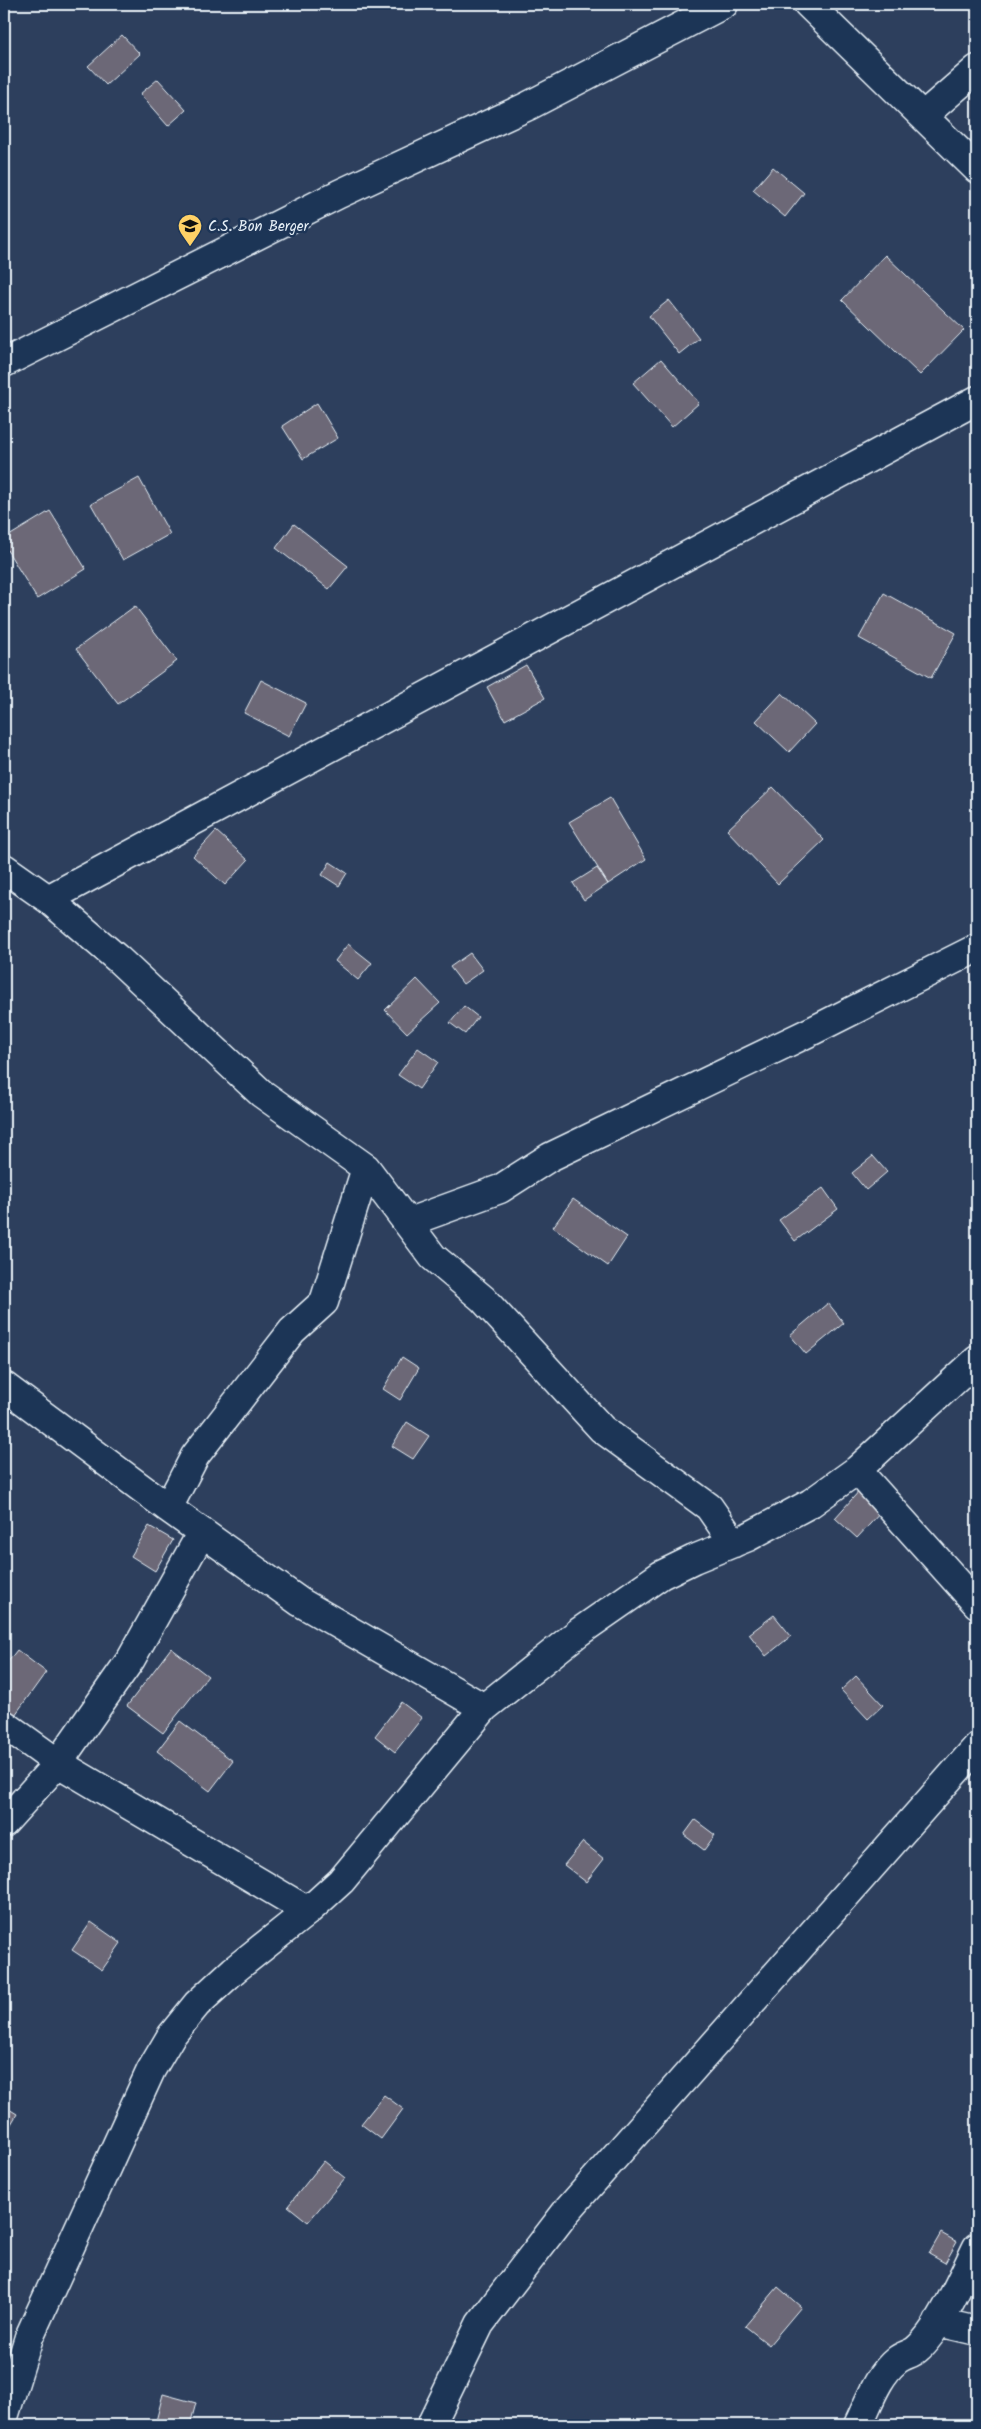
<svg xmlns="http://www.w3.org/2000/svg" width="981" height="2429" font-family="Kalam,sans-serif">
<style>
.building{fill:#6c6877;stroke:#e8f1f8}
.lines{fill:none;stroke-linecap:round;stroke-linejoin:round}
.street-casing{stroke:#e8f1f8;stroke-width:31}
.street{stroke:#1d3557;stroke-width:28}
.labels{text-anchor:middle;stroke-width:5;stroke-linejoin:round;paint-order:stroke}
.poi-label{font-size:15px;fill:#e8f1f8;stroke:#1d3557;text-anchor:start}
</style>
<rect width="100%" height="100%" fill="#2d3f5d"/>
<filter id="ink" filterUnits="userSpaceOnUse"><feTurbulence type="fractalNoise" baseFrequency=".02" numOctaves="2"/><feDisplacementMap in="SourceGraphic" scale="10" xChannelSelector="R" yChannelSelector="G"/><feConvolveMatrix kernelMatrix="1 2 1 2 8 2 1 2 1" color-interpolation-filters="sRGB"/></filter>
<g filter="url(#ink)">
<!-- building -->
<path class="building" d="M122,35l18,19 -34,31 -18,-19z
M158,79l28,31 -18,16 -28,-32z
M773,167l31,26 -19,24 -32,-27z
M885,255l79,75 -44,45 -78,-75z
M669,300l30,38 -20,16 -30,-38z
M661,359l38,44 -27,24 -39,-44z
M317,403l21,35 -35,21 -21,-33z
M139,478l31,56 -47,26 -32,-56z
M50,511l36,58 -49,30 -33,-54v-6z
M294,524l54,42 -19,23 -53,-41z
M884,593l72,40 -25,45 -72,-40z
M135,606l42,55 -59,43 -42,-55z
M526,665l19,33 -40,22 -18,-33z
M261,680l45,23 -17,33 -45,-23z
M782,693l33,31 -26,28 -33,-31z
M773,787l51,53 -46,44 -51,-54z
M610,798l36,61 -38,25 -39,-62z
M216,831l32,29 -23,25 -32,-29z
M330,862l17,11 -8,13 -17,-11z
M597,868l11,16 -24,16 -11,-17z
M348,944l24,19 -14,17 -23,-19z
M470,953l13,17 -20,14 -13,-17z
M417,979l23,24 -33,30 -22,-23z
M464,1006l14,11 -13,17 -15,-11z
M418,1048l20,14 -19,27 -21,-14z
M873,1156l14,16 -21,18 -14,-17z
M823,1188l15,21 -43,32 -16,-21z
M573,1199l54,38 -19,29 -55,-39z
M828,1303l16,20 -38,31 -16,-19z
M402,1357l17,11 -19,32 -17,-11z
M407,1422l22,14 -16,23 -21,-13z
M861,1489l22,21 -26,28 -22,-20z
M149,1526l24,14 -18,31 -24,-15z
M774,1615l17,21 -25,20 -17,-22z
M171,1648l37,28 -45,57 -36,-27z
M17,1650l29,22 -31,43 -11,-8v-40z
M856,1676l27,29 -15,14 -27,-29z
M401,1702l21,16 -27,34 -20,-16z
M180,1721l53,40 -23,30 -53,-40z
M695,1820l20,15 -11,15 -20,-15z
M583,1842l21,17 -18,23 -22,-17z
M91,1922l30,21 -19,27 -30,-20z
M384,2095l19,14 -22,30 -20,-15z
M4,2106l13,8 -13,22z
M324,2161l21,17 -37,44 -20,-16z
M941,2233l16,9 -12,21 -16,-9z
M778,2287l23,20 -32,38 -24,-19z
M163,2394l33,9 -6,22h-35z"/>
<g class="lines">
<defs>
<path id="street" d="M808,4l169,165
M923,116l54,-47
M4,363l335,-169 189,-88 196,-102
M4,868l44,31 71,61 142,133 105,75 67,89 50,42 119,130 107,78 25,36
M48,899l929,-499
M409,1222l91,-33 50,-32 264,-127 163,-82
M4,1386l164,122 132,94 184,106
M857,1470l120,134
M168,1508l27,-52 97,-125 32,-29 42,-134
M4,1724l54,39 250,148
M4,1823l54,-60 73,-104 71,-127
M938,2322l39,9
M4,2417l25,-80 122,-267 20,-34 26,-32 37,-34 74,-59 33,-30 143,-173 95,-76 82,-57 33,-16 54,-22 63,-34 46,-33 120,-110
M431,2425l49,-101 86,-112 411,-465
M858,2425c11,-22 19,-49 39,-65 6,-5 15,-6 20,-11 23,-19 46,-74 60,-102"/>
</defs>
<!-- street casing -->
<use href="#street" class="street-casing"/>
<!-- street -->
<use href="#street" class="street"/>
</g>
</g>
<!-- icons -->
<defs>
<symbol id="school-pin" viewBox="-11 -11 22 30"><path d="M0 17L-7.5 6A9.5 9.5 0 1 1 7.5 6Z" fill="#ffd166" stroke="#1d3557"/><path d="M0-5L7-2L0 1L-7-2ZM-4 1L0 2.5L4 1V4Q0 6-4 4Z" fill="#111"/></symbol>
</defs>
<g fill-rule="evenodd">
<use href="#school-pin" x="176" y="212" width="28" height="38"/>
</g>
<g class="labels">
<!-- poi labels -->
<g class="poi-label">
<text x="208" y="231">C.S. Bon Berger</text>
</g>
</g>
<!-- margin -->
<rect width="981" height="2429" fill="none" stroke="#1d3557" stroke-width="20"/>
<rect x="10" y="10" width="961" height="2409" fill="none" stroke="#e8f1f8" stroke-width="2" filter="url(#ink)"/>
</svg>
